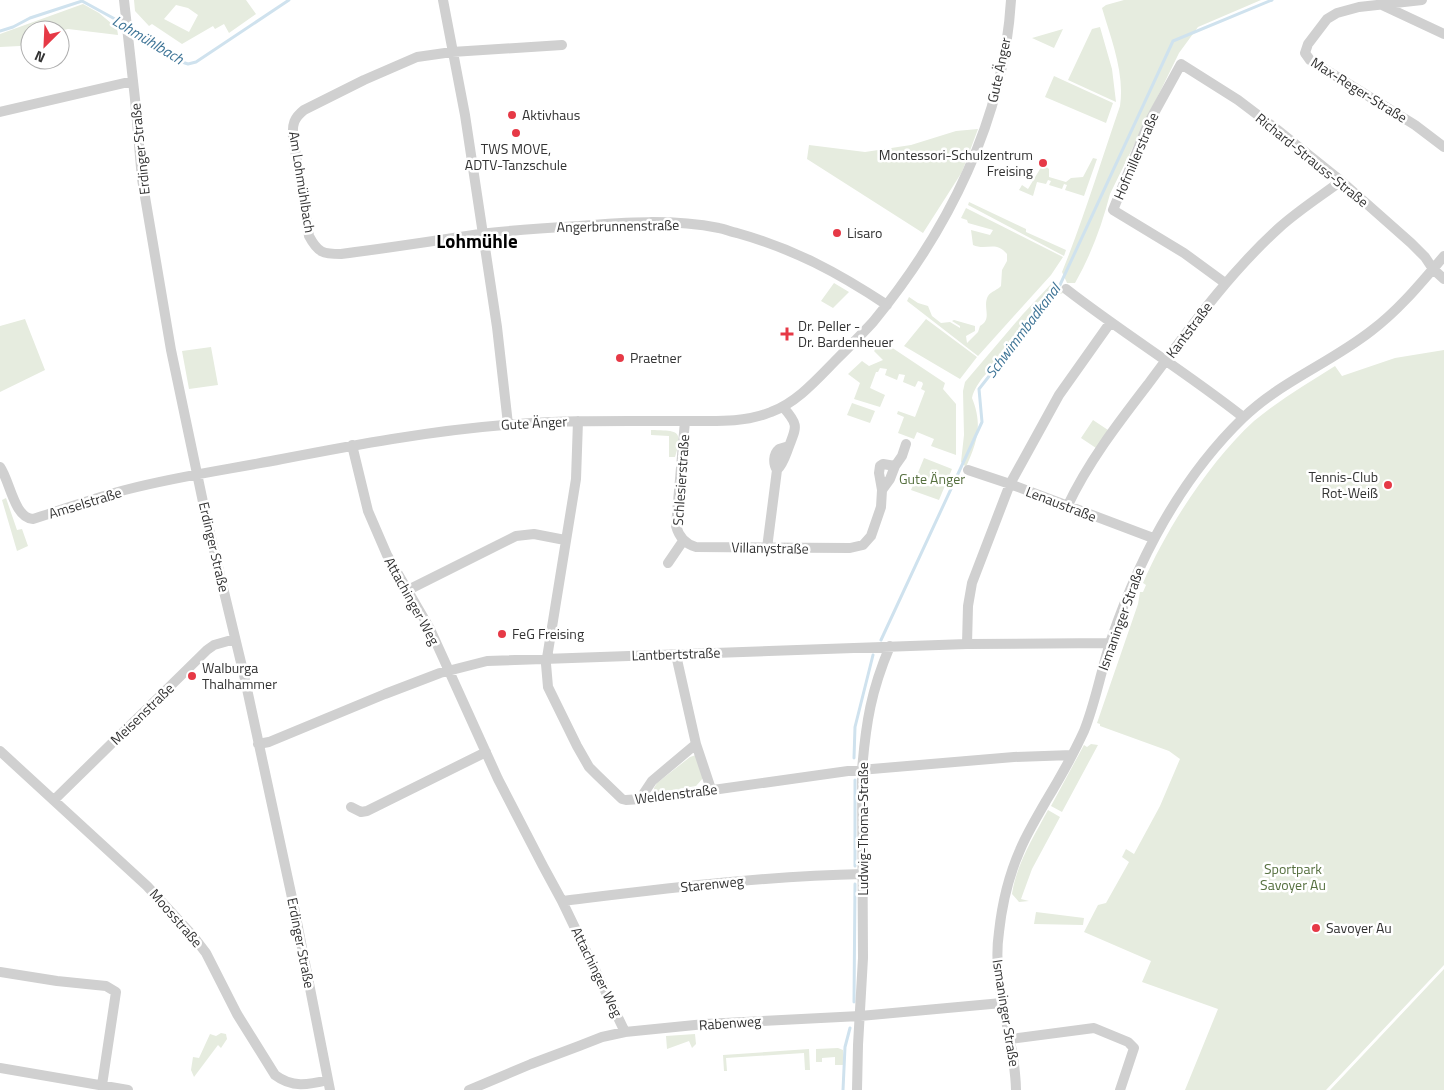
<svg xmlns="http://www.w3.org/2000/svg" width="1444" height="1090" font-family="'Titillium Web',sans-serif">
<style>
.green{fill:#e6ecdf;fill-rule:evenodd}
.lines{fill:none;stroke-linecap:round;stroke-linejoin:round}
.stream{stroke:#cfe2ee;stroke-width:3}
.minor{stroke:#d0d0d0;stroke-width:10}
.poi-dot{fill:#e63946;stroke:#fff;stroke-width:2}
.labels{text-anchor:middle;stroke-width:5;stroke-linejoin:round;paint-order:stroke}
.street-label{font-size:14px;fill:#333;stroke:#fff}
.poi-label{font-size:14px;fill:#333;stroke:#fff;text-anchor:start}
.park-label{font-size:14px;fill:#56703f;stroke:#fff}
.water-label{font-size:15px;font-style:italic;fill:#3f7597;stroke:#fff}
.district-label{font-size:19px;font-weight:bold;fill:#000;stroke:#fff}
</style>
<rect width="100%" height="100%" fill="#fff"/>
<!-- green -->
<path class="green" d="M134,0h112l10,14 -27,19 -5,-9 -9,5 -2,-3 -31,18 -30,-20 -3,2 -14,-15zM176,5l12,3 10,7 -9,17 -25,-13z
M1124,0h137l-63,27 -19,26 -69,141c-8,31 -19,61 -35,89h-8l-5,-11c22,-54 39,-111 58,-166 5,-33 -9,-67 -18,-98l4,-3z
M83,4l16,9 18,15 1,7 -50,-6 -8,2 -30,-1v11l-10,5 -20,1v-13z
M1100,27l12,42 4,33 -48,-22 24,-51z
M1063,29l-9,19 -22,-10z
M1054,76l59,27 -7,20 -61,-26z
M978,129l-16,43 -39,61 -116,-74 2,-14 56,7 46,-7 45,-14z
M1093,158l4,1 -13,37 -19,-6 2,-5 -3,-1 -2,5 -13,-4 2,-4 -3,-1 -2,4 -9,-2 -4,14 -14,-6 3,-5 6,4 15,-25 6,5v8l17,5 5,-4 12,-1z
M969,202l57,27v3l40,18 -2,6 -96,-51z
M966,208l97,49 -12,18 -73,81 -71,-55 2,-4 9,6 10,3 4,10 9,7 9,-1 10,6v-2l-8,-5 2,-1 21,6v5l-9,5 1,7 11,-11 2,-6c13,-7 2,-19 8,-30 3,-5 10,-6 13,-10l1,-16 5,-9v-7c-11,-14 -21,-3 -34,-9l-2,-15 19,5 3,-5 -25,-7 -1,-3 -6,-2z
M834,283l15,9 -16,16 -12,-7z
M1052,283l6,1 5,9c-24,8 -42,43 -59,62 -11,12 -28,26 -32,43 11,27 5,44 -6,69l-5,-5 3,-27 -1,-44 2,-9 58,-68z
M25,319l20,51 -45,22v-66z
M926,319l51,38 -17,22 -56,-33z
M882,341l63,42 -2,6 13,15v51l-25,-9 3,-7 -17,-7 -3,7 -16,-6 6,-16 -7,-3 1,-3 17,6 10,-26 -4,-2 2,-5 -1,-2 -4,-1 -3,6 -12,-5 2,-7 -6,-1 -2,6 -12,-5 2,-6 -7,-1 -2,4h-2l-6,16 15,7 -5,12 -26,-8 6,-16 -12,-9 14,-13 7,5 14,-6 -9,-9z
M211,347l7,38 -29,4 -7,-38z
M1444,350v615l-118,125h-141l33,-81 -76,-27 9,-21 -67,-29 14,-27 8,-2 23,-41 -7,-5 4,-8 8,5 26,-48 20,-47 -11,-8 -69,-25v-2l-3,-1 41,-119 2,-12h3l3,-7 -3,-2c23,-54 67,-122 111,-162 25,-21 54,-38 81,-55l7,10 53,-18z
M852,403l23,8 -5,12 -23,-8z
M1093,420l15,10 -12,18 -15,-10z
M651,430c26,1 33,-1 24,27h-6v-21l-18,-1z
M924,458l28,11 -13,31 -28,-10z
M6,498l11,32 5,-1 6,17 -11,5 -15,-51z
M1091,744l7,1 -36,67 -11,-6 33,-61 3,2z
M696,755l8,22 -8,9 -41,7 -1,-5 3,-5 33,-26z
M1048,810l12,7 -28,52 -11,30 8,2 -10,1 -7,-8c4,-29 22,-58 36,-84z
M1036,912l48,6 -1,7 -49,-1z
M1444,969v121h-114z
M221,1033l5,1 1,5 -6,9 -3,-3 -24,32 -3,-7 2,-13 6,1 11,-24 6,2z
M695,1034l1,10 -4,4 -3,-7 -22,8 -1,-13z
M838,1048l5,2 1,15h-9v-8l-13,1v4h-6v-13z
M809,1049l1,21h-5l-1,-17 -78,5 1,13h-3l-1,-16z"/>
<g class="lines">
<!-- stream -->
<path class="stream" d="M129,28l53,34 6,2 8,-2 93,-62
M0,31l13,-4 17,-9 52,-17 42,23
M881,640l101,-218 -3,-33 80,-102 114,-246 99,-41
M854,758l1,-31 18,-72
M855,866v-86
M854,1002l1,-118
M843,1090l2,-43 5,-19"/>
<!-- minor -->
<path class="minor" d="M124,0l11,99 7,80 29,171 36,171 37,154 50,232 36,183
M443,0l22,115 32,212 11,97
M1422,0l-63,7 -22,6 -10,6 -19,25 -3,9 5,7 8,5 97,60 29,22
M1382,5l62,29
M562,45l-110,7 -35,5 -53,23 -60,30c-10,8 -12,14 -11,27l16,99c9,17 14,18 32,18 47,-6 93,-13 139,-20 33,-4 66,-6 99,-8 45,-4 94,-7 140,2 6,1 12,4 18,5 57,16 100,39 150,72
M0,112l133,-31
M1225,283l-41,-30 -71,-43 35,-86 33,-60 57,36 37,28 66,53 70,62 14,14 8,12 11,10
M1066,289c58,45 120,83 177,128
M578,421l-2,58 -30,185 2,23 29,59 12,21 8,8 25,24 4,1 30,-2 192,-27 166,-14 58,-2
M685,421l-9,105c3,11 9,18 20,21l154,1 13,-3 8,-9 10,-29 1,-17 8,-11 5,-13 7,-10 4,-12
M352,445l16,66 19,44 43,74 68,150 45,87 19,35 63,131
M0,467c10,14 14,51 33,52 32,-10 63,-22 96,-30 50,-13 102,-20 153,-30 73,-14 147,-28 222,-34 56,-5 112,-4 168,-4 32,-1 68,4 99,-9 27,-10 47,-34 67,-54 12,-12 24,-24 35,-36 75,-91 131,-203 138,-322
M777,470c6,-6 8,-13 11,-21 8,-22 12,-23 -5,-42
M968,470l42,14 143,54
M882,490l-3,-17 1,-7 3,-2 12,2
M1067,507c21,-45 52,-85 82,-124 41,-55 80,-110 131,-156 19,-17 41,-31 61,-46
M767,548l10,-78c-4,-6 -4,-16 2,-21l10,-3
M668,563l15,-22
M408,590l108,-54 18,-2 31,6
M967,644l1,-38 4,-23 38,-99 49,-89 51,-72
M676,655l20,89 15,45
M258,744l11,-2 116,-48 55,-21 47,-12 480,-17 143,-1
M0,751l147,135 46,50 13,17 31,61 38,61c17,13 33,10 53,5
M640,799l12,-18 44,-37
M54,800l153,-150 7,-5 21,-6
M351,807l10,5 6,-1 119,-59
M562,901c100,-12 200,-25 301,-27
M0,972l57,9 49,5 10,6 -14,93
M1010,1039l84,-11 34,14 6,6 -14,42
M0,1068l128,22
M469,1090l62,-26 48,-18 23,-9 23,-5 80,-8 155,-8 142,-13
M857,1090l1,-45 5,-87 -1,-188c4,-48 9,-79 28,-124
M1016,1090c-1,-54 -25,-104 -17,-158 3,-28 10,-57 21,-82 7,-17 17,-33 26,-49 14,-23 27,-46 38,-70 12,-30 17,-61 27,-91 28,-82 69,-161 132,-222 37,-36 87,-55 128,-87 28,-21 50,-48 73,-75"/>
</g>
<!-- markers -->
<g class="poi-dot">
<circle cx="512" cy="115" r="5"/>
<circle cx="516" cy="133" r="5"/>
<circle cx="1043" cy="163" r="5"/>
<circle cx="837" cy="233" r="5"/>
<path d="M784.5 326.5h5v5h5v5h-5v5h-5v-5h-5v-5h5z"/>
<circle cx="620" cy="358" r="5"/>
<circle cx="1388" cy="485" r="5"/>
<circle cx="502" cy="634" r="5"/>
<circle cx="192" cy="676" r="5"/>
<circle cx="1316" cy="928" r="5"/>
</g>
<g class="labels">
<!-- street labels -->
<g class="street-label">
<text transform="translate(999 70) rotate(-78)" y="5">Gute Änger</text>
<text transform="translate(1359 90) rotate(32)" y="5">Max-Reger-Straße</text>
<text transform="translate(140 149) rotate(-96)" y="5">Erdinger Straße</text>
<text transform="translate(1136 156) rotate(-67)" y="5">Hofmillerstraße</text>
<text transform="translate(1312 160) rotate(39)" y="5">Richard-Strauss-Straße</text>
<text transform="translate(302 182) rotate(81)" y="5">Am Lohmühlbach</text>
<text transform="translate(618 226) rotate(-1)" y="5">Angerbrunnenstraße</text>
<text transform="translate(1189 330) rotate(-53)" y="5">Kantstraße</text>
<text transform="translate(534 423) rotate(-3)" y="5">Gute Änger</text>
<text transform="translate(681 480) rotate(-86)" y="5">Schlesierstraße</text>
<text transform="translate(85 503) rotate(-17)" y="5">Amselstraße</text>
<text transform="translate(1061 504) rotate(21)" y="5">Lenaustraße</text>
<text transform="translate(214 547) rotate(77)" y="5">Erdinger Straße</text>
<text transform="translate(770 548) rotate(1)" y="5">Villanystraße</text>
<text transform="translate(412 601) rotate(61)" y="5">Attachinger Weg</text>
<text transform="translate(1121 619) rotate(-70)" y="5">Ismaninger Straße</text>
<text transform="translate(676 654) rotate(-2)" y="5">Lantbertstraße</text>
<text transform="translate(142 714) rotate(-44)" y="5">Meisenstraße</text>
<text transform="translate(676 794) rotate(-7)" y="5">Weldenstraße</text>
<text transform="translate(863 829) rotate(-90)" y="5">Ludwig-Thoma-Straße</text>
<text transform="translate(712 884) rotate(-6)" y="5">Starenweg</text>
<text transform="translate(176 918) rotate(49)" y="5">Moosstraße</text>
<text transform="translate(301 943) rotate(79)" y="5">Erdinger Straße</text>
<text transform="translate(597 972) rotate(64)" y="5">Attachinger Weg</text>
<text transform="translate(1006 1013) rotate(81)" y="5">Ismaninger Straße</text>
<text transform="translate(730 1023) rotate(-4)" y="5">Rabenweg</text>
</g>
<!-- poi labels -->
<g class="poi-label">
<text x="522" y="120">Aktivhaus</text>
<text x="516" y="154" text-anchor="middle">TWS MOVE,<tspan x="516" dy="16">ADTV-Tanzschule</tspan></text>
<text x="1033" y="160" text-anchor="end">Montessori-Schulzentrum<tspan x="1033" dy="16">Freising</tspan></text>
<text x="847" y="238">Lisaro</text>
<text x="798" y="331">Dr. Peller -<tspan x="798" dy="16">Dr. Bardenheuer</tspan></text>
<text x="630" y="363">Praetner</text>
<text x="1378" y="482" text-anchor="end">Tennis-Club<tspan x="1378" dy="16">Rot-Weiß</tspan></text>
<text x="512" y="639">FeG Freising</text>
<text x="202" y="673">Walburga<tspan x="202" dy="16">Thalhammer</tspan></text>
<text x="1326" y="933">Savoyer Au</text>
</g>
<!-- park labels -->
<g class="park-label">
<text x="932" y="484">Gute Änger</text>
<text x="1293" y="874">Sportpark<tspan x="1293" dy="16">Savoyer Au</tspan></text>
</g>
<!-- water labels -->
<g class="water-label">
<text transform="translate(148 40) rotate(31)" y="5">Lohmühlbach</text>
<text transform="translate(1023 331) rotate(-53)" y="5">Schwimmbadkanal</text>
</g>
<!-- district labels -->
<g class="district-label">
<text x="477" y="248">Lohmühle</text>
</g>
</g>
<!-- north arrow -->
<g transform="translate(45 45) rotate(204)"><circle r="24" fill="#ffffff" stroke="#adadad"/>
<path d="M0-4L9 19L0 12L-9 19Z" fill="#e63946"/>
<text y="-8" font-size="14" font-weight="bold" text-anchor="middle" fill="#333333">N</text>
</g>
</svg>
